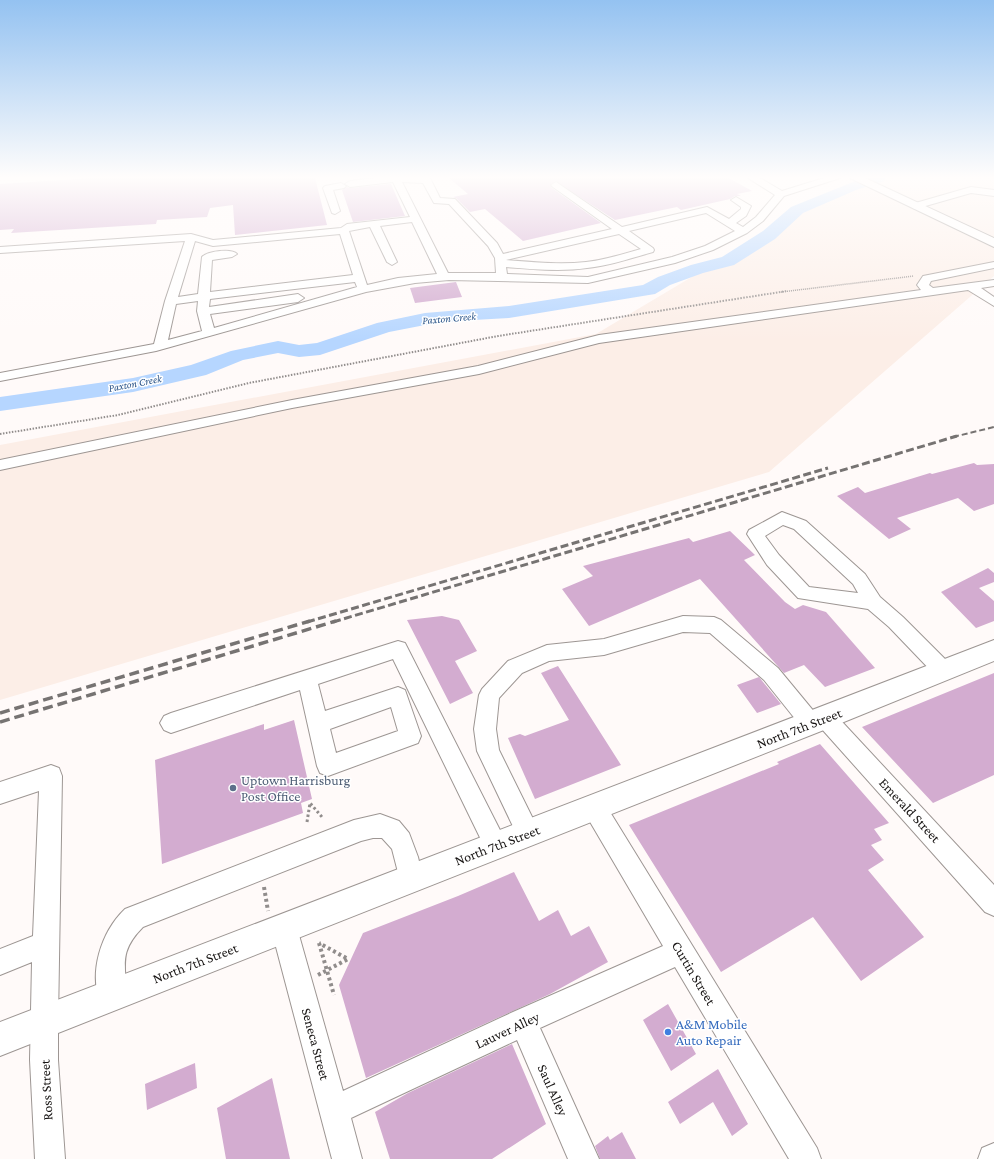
<svg xmlns="http://www.w3.org/2000/svg" width="994" height="1159" font-family="'Crimson Pro',serif">
<style>
.industrial{fill:#fceee7}
.lines{fill:none;stroke-linecap:round;stroke-linejoin:round}
.river{fill:#b6d6ff;fill-rule:evenodd}
.building{fill:#d3acd0}
.minor-casing{stroke:#9d9693;stroke-width:2}
.major-casing{stroke:#9d9693;stroke-width:2}
.path-far3{stroke:#918d8c;stroke-width:1.5;stroke-dasharray:1 1;stroke-linecap:butt}
.path-far2{stroke:#918d8c;stroke-width:2;stroke-dasharray:1.5 1.5;stroke-linecap:butt}
.path-far1{stroke:#918d8c;stroke-width:3;stroke-dasharray:2.5 2.5;stroke-linecap:butt}
.path{stroke:#918d8c;stroke-width:4;stroke-dasharray:3 3;stroke-linecap:butt}
.minor{fill:#fff;fill-rule:evenodd}
.major{fill:#fff;fill-rule:evenodd}
.rail-far2{stroke:#767372;stroke-width:2;stroke-dasharray:6 3;stroke-linecap:butt}
.rail-far1{stroke:#767372;stroke-width:3;stroke-dasharray:8 3.5;stroke-linecap:butt}
.rail{stroke:#767372;stroke-width:3.5;stroke-dasharray:10 5;stroke-linecap:butt}
.service-dot{fill:#5c6f8a;stroke:#fff;stroke-width:1.5}
.shop-dot{fill:#3f7fe0;stroke:#fff;stroke-width:1.5}
.labels{text-anchor:middle;stroke-width:3;stroke-linejoin:round;paint-order:stroke}
.far-water-label{font-size:11px;font-style:italic;fill:#2d568a;stroke:#fff}
.near-street-label{font-size:14px;fill:#181514;stroke:#fff}
.near-service-label{font-size:14px;fill:#4e5e75;stroke:#fff;text-anchor:start}
.near-shop-label{font-size:14px;fill:#366cbe;stroke:#fff;text-anchor:start}
</style>
<rect width="100%" height="100%" fill="#fffaf9"/>
<!-- industrial -->
<path class="industrial" d="M858,178h136v98l-225,196 -769,228v-255l596,-111z"/>
<g class="lines">
<!-- river -->
<path class="river" d="M863,178h23l-2,3 -28,9 -53,23 -28,26 -41,26 -31,8 -33,12 -15,9 -146,24 -53,3 -31,4 -36,7 -69,23 -21,2 -21,-4 -35,7 -37,15 -73,17 -133,19v-14l133,-19 58,-13 40,-14 47,-10 21,4 18,-2 60,-20 48,-10 84,-7 134,-21 15,-8 33,-12 31,-8 41,-26 28,-24z"/>
</g>
<!-- building -->
<path class="building" d="M94,178h221l12,47 -92,10 -2,-30 -23,3 -3,9 -50,3 -1,4 -145,9 3,-4 -14,1v-46z
M449,178h280l23,13 -15,3 4,2h-6l-5,3 -49,11 -4,-3 -62,13 -60,-39 -5,4 2,3 49,35 -78,18 -38,-32 -15,3 -14,-14 -3,-1 15,-3z
M391,184l14,32 -52,6 -11,-32 5,-3 3,1z
M456,282l6,15 -47,6 -5,-15z
M974,463l3,2 17,-1v40l-20,7 -16,-13 -61,20 14,11 -22,10 -52,-43 21,-9 7,6 65,-20 2,1z
M730,531l25,24 -11,5 41,42 10,7 8,-4 23,7 49,56 -50,19 -21,-22 -20,8 -84,-94 -111,47 -27,-37 31,-13 -10,-10 106,-28 4,4z
M988,568l6,5v9l-15,6 15,13v20l-18,7 -35,-36z
M442,616l17,4 18,31 -22,10 18,32 -23,11 -43,-84z
M558,666l63,99 -86,34 -27,-61 12,-4 5,2 44,-16 -28,-47z
M994,673v102l-61,28 -71,-76z
M759,677l22,27 -24,9 -20,-28z
M294,720l18,79 -11,4 2,10 -141,51 -7,-104 109,-36v6z
M820,744l69,79 -15,6 8,11 -11,5 13,15 -16,10 56,67 -63,44 -48,-64 -92,55 -92,-147 150,-61 -2,-2z
M514,872l25,49 19,-11 13,26 18,-10 19,36 -58,32 -184,84 -27,-93 24,-52 95,-37z
M668,1004l28,50 -25,17 -28,-51z
M512,1044l34,80 -54,35h-102l-15,-47 33,-19z
M195,1063l2,25 -50,22 -2,-26z
M718,1069l30,55 -16,12 -19,-34 -33,22 -12,-22z
M272,1078l18,81h-64l-9,-51z
M622,1132l14,27h-36l-5,-13 13,-10 2,4z"/>
<g class="lines">
<defs>
<path id="minor" d="M375,178h55l10,20 15,1 42,44 6,11 109,-25 -59,-42 -2,-2 5,-3 66,45 85,-20 22,12 12,-10v-2l-10,-7 5,-3 15,9 -5,10 -10,7 7,4 13,-10 19,-22 -27,-17h12l22,13 42,-13h16l-56,18 -21,25 -16,12 -34,17 -38,13 -87,20 -139,-3 -34,3 -49,9 -210,59 -156,30v-8l154,-29 11,-43 20,-60 -185,12v-6l191,-13 22,6 128,-12 6,-4 63,-7 -17,-35 -43,5 -5,-3 5,-3zM402,182l21,1 11,20 15,1 39,42 7,12 1,15h-48zM706,213l29,18 -30,15 -33,11 -84,20 -81,-3 -1,-7c27,2 54,5 81,1 22,-2 44,-10 66,-16l1,-2 -1,-2 -24,-17zM412,222l25,52 -39,4 -31,7 -18,-54 21,-4 17,35 5,3 5,-3 -17,-36zM340,234l13,41 -143,17 2,-32 20,-3 5,-3c-5,-6 -30,-3 -35,3l-4,37 -20,3 17,-56 18,5zM619,234l22,15c-18,5 -36,11 -55,13 -27,3 -54,0 -80,-2zM355,282l2,5 -143,41 -4,-14 88,-12 6,-4 -6,-4 -89,13 1,-8zM198,301l-1,10 5,20 -34,9 8,-36z
M341,183l5,3 -2,2 -11,2 7,21 -5,3 -3,-1 -9,-25 2,-2z
M971,187l23,3v6l-23,-3 -56,16 -5,-3 2,-2z
M994,262v6l-63,13 -2,4 4,3 61,-8v6l-13,2 13,9v9l-26,-16 -369,53 -120,31 -187,34 -292,62v-10l292,-60 186,-34 121,-31 322,-45 -4,-5 6,-9z
M782,512l24,9 59,53 15,23 23,20 47,47 3,6 -3,6 -7,3 -7,-3 -47,-49 -21,-18 -70,-11 -31,-33 -20,-31 2,-4zM783,525l11,4 59,55 5,9 -49,-6 -30,-32 -14,-19z
M683,616l31,1 7,3 57,48 38,46 2,-3 7,-2 7,2 162,174v31l-9,-4 -165,-185 -2,3 -7,3 -7,-3 -40,-50 -54,-47 -27,-1 -79,23 -55,6 -27,12 -23,25 -3,31 3,21 41,83 -4,8 -8,4 -8,-4 -43,-90 -3,-22 5,-34 3,-6 26,-28 39,-16 57,-6z
M398,641l7,2 99,195 4,8 -4,8 -8,4 -8,-4 -95,-195 -75,25 7,27 73,-24 7,3 16,46 -3,7 -90,33 -8,-3 -3,-7 -17,-76 -129,43 -7,-3 -4,-7 4,-7 7,-3zM391,707l7,24 -62,22 -6,-24z
M51,765l8,3 3,8 -4,245v39l7,99h-30l-5,-99 2,-98 -32,13v-26l33,-13 6,-145 -39,13v-22z
M594,796l8,3 215,349 4,11h-32l-114,-192 -135,61 59,131h-31l-51,-119 -166,78 11,41h-30l-61,-231 4,-9 9,-4 9,4 4,9 46,163 170,-79 150,-66 -77,-131 -4,-8 4,-8z
M380,814l19,7 10,12 9,24 5,22 -3,9 -9,3 -9,-3 -10,-39 -10,-11h-9l-12,3 -218,86c-32,32 -9,46 -22,78l-10,4 -10,-4c-13,-32 0,-73 24,-96l229,-89z
M994,1143v16h-16l4,-11z"/>
<path id="major" d="M850,178h15l129,60v9z
M994,640v21l-160,65 -834,330v-34z"/>
</defs>
<!-- minor casing -->
<use href="#minor" class="minor-casing"/>
<!-- major casing -->
<use href="#major" class="major-casing"/>
<!-- path-far3 -->
<path class="path-far3" d="M781,292l133,-16"/>
<!-- path-far2 -->
<path class="path-far2" d="M0,434l118,-19 131,-32 249,-47 289,-45"/>
<!-- path-far1 -->
<path class="path-far1" d="M307,822l3,-19 12,14"/>
<!-- path -->
<path class="path" d="M264,887l4,24
M319,943l15,52
M318,975l30,-16 -29,-16"/>
<!-- minor -->
<use href="#minor" class="minor"/>
<!-- major -->
<use href="#major" class="major"/>
<!-- rail-far2 -->
<path class="rail-far2" d="M953,437l41,-10"/>
<!-- rail-far1 -->
<path class="rail-far1" d="M307,622l521,-154
M333,622l624,-186"/>
<!-- rail -->
<path class="rail" d="M0,713l310,-92
M0,722l336,-101"/>
</g>
<!-- sky -->
<linearGradient id="sky" x2="0" y2="1"><stop stop-color="#94c2f1"/><stop offset="0.52" stop-color="#fffdfc"/><stop offset="1" stop-color="#fffdfc" stop-opacity="0"/></linearGradient>
<rect width="994" height="341" fill="url(#sky)"/>
<!-- markers -->
<circle class="service-dot" cx="233" cy="788" r="4"/>
<circle class="shop-dot" cx="668" cy="1032" r="4"/>
<g class="labels">
<!-- far-water labels -->
<g class="far-water-label">
<text transform="translate(449 318) rotate(-5)" y="4">Paxton Creek</text>
<text transform="translate(135 383) rotate(-11)" y="4">Paxton Creek</text>
</g>
<!-- near-street labels -->
<g class="near-street-label">
<text transform="translate(799 728) rotate(-21)" y="5">North 7th Street</text>
<text transform="translate(910 810) rotate(47)" y="5">Emerald Street</text>
<text transform="translate(497 845) rotate(-21)" y="5">North 7th Street</text>
<text transform="translate(195 963) rotate(-21)" y="5">North 7th Street</text>
<text transform="translate(694 973) rotate(59)" y="5">Curtin Street</text>
<text transform="translate(507 1030) rotate(-25)" y="5">Lauver Alley</text>
<text transform="translate(316 1044) rotate(75)" y="5">Seneca Street</text>
<text transform="translate(46 1090) rotate(-93)" y="5">Ross Street</text>
<text transform="translate(553 1090) rotate(66)" y="5">Saul Alley</text>
</g>
<!-- near-service labels -->
<g class="near-service-label">
<text x="241" y="785">Uptown Harrisburg<tspan x="241" dy="16">Post Office</tspan></text>
</g>
<!-- near-shop labels -->
<g class="near-shop-label">
<text x="676" y="1029">A&amp;M Mobile<tspan x="676" dy="16">Auto Repair</tspan></text>
</g>
</g>
</svg>
